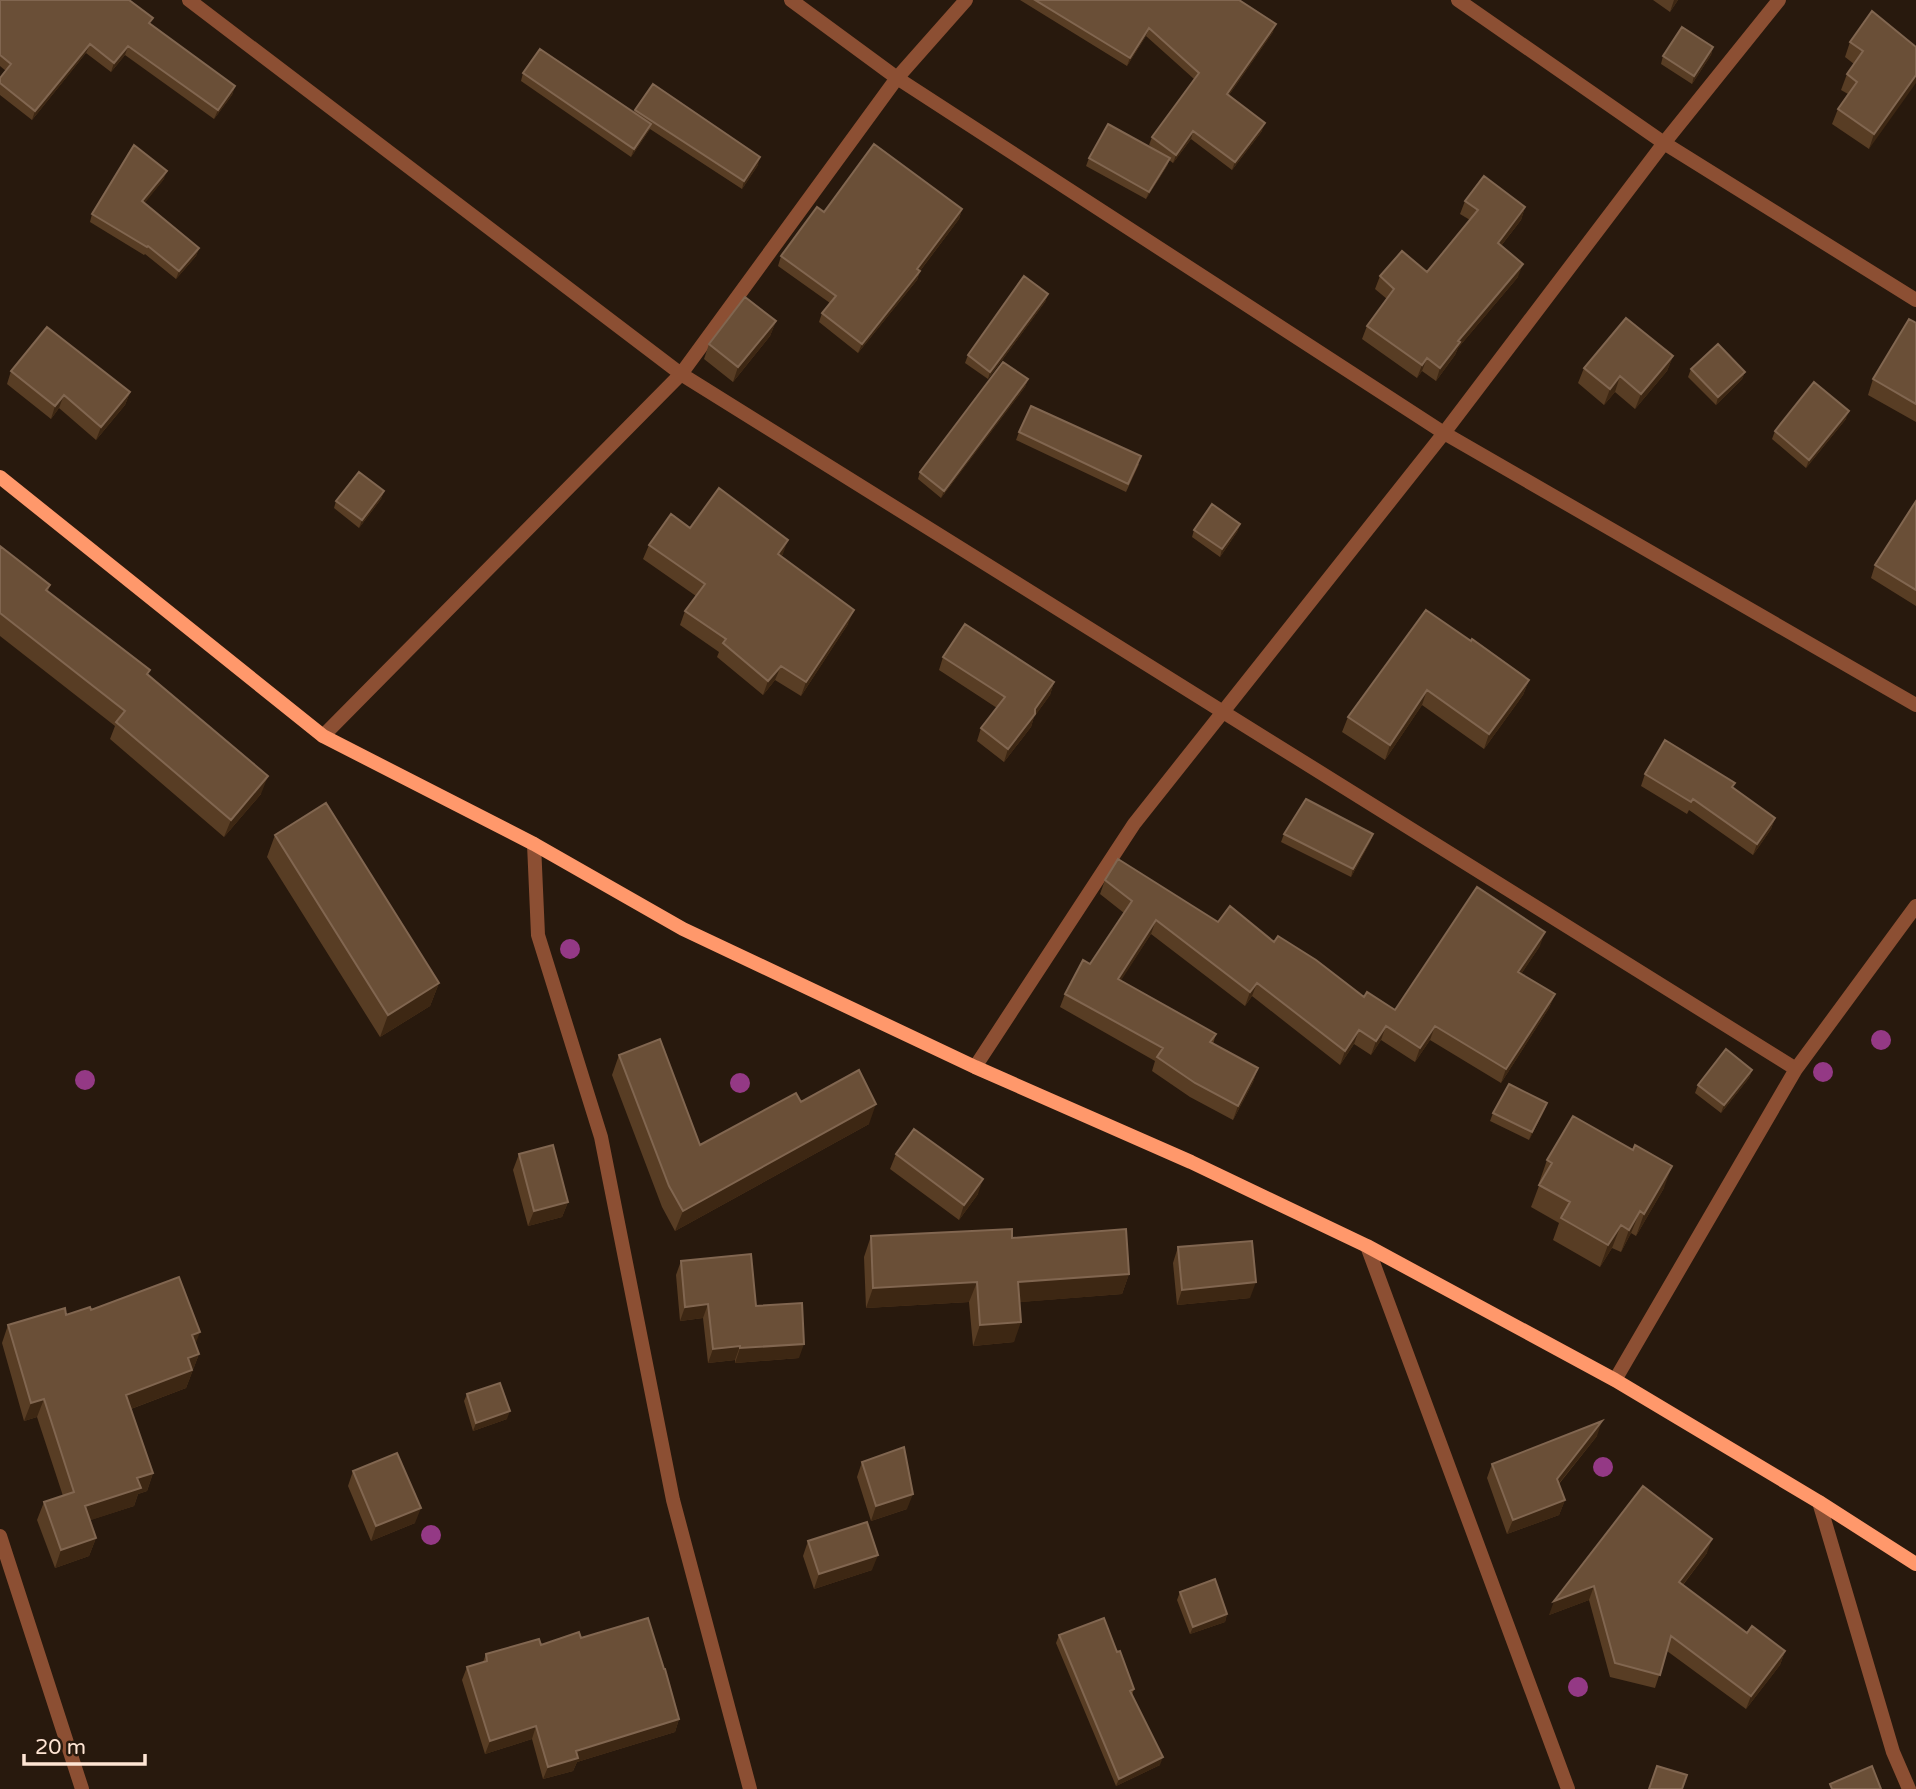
<svg xmlns="http://www.w3.org/2000/svg" width="1916" height="1789" font-family="'Varela Round',sans-serif">
<style>
.lines{fill:none;stroke-linecap:round;stroke-linejoin:round}
.street{stroke:#8c4f33;stroke-width:14}
.secondary{stroke:#ff986b;stroke-width:14}
.tree{fill:#943985}
.wall{fill:#583d24}
.shaded-wall{fill:#3d2713}
.building{fill:#6a4f37;stroke:#816650;stroke-width:2}
</style>
<rect width="100%" height="100%" fill="#28190d"/>
<g class="lines">
<!-- street -->
<path class="street" d="M189,0l492,374 1115,695
M791,0l106,78 547,355 472,272
M1458,0l206,143 252,157
M323,736l358,-362 216,-296 69,-78
M534,844l4,91 63,202 72,363 77,289
M975,1067l159,-243 310,-391 220,-290 115,-143
M1367,1246l201,543
M1615,1380l181,-311 120,-163
M1819,1502l74,250 16,37
M0,1536l82,253"/>
<!-- secondary -->
<path class="secondary" d="M0,477l323,259 211,108 149,85 292,138 216,95 176,84 248,134 204,122 97,62"/>
</g>
<!-- trees -->
<g class="tree">
<circle cx="570" cy="949" r="10"/>
<circle cx="1881" cy="1040" r="10"/>
<circle cx="1823" cy="1072" r="10"/>
<circle cx="85" cy="1080" r="10"/>
<circle cx="740" cy="1083" r="10"/>
<circle cx="1603" cy="1467" r="10"/>
<circle cx="431" cy="1535" r="10"/>
<circle cx="1578" cy="1687" r="10"/>
</g>
<!-- wall -->
<path class="wall" d="M0,0l151,24 84,62 -3,9 -18,24 -89,-64 -14,17 -25,-19 -54,67 -32,-25v-17l6,-7 -6,-5z
M1020,0h219l34,32 -44,63 33,36 -30,39 -41,-31 -18,24 -4,-3 -2,6 -21,33 -60,-33 3,-8 69,-6 -9,-7 3,-8 42,-58 -48,-43 -19,30z
M1653,0h25l-8,12z
M1850,42l66,5 -47,102 -37,-25 6,-15 10,-15 -7,-4 6,-16 7,-10 -9,-7z
M1713,47l-2,8 -19,29 -31,-20 2,-8z
M523,73l111,39 1,-2 123,55 -16,24 -92,-60 -19,28 -110,-76z
M164,179l-20,24 55,45 -3,8 -20,23 -31,-25 -1,1 -54,-33 2,-8z
M1465,201l60,6 -4,13 -20,26 17,31 -60,71 -3,7 -19,26 -14,-10 -5,7 -55,-39 5,-13 20,-27 -12,-10 5,-13 47,-4 43,-52 -10,-6z
M962,209l-3,10 -39,52 -3,9 -59,73 -39,-31 3,-9 8,-10 -52,-37 3,-10 43,-44z
M1048,294l-3,8 -57,77 -23,-16 3,-8z
M776,321l-6,15 -37,46 -29,-23 5,-15z
M1916,323v99l-48,-27 5,-16z
M1673,356l-6,15 -32,38 -20,-17 -11,13 -26,-22 6,-15z
M1691,369l54,3 -3,7 -26,26 -28,-28z
M11,371l119,21 -5,13 -29,35 -37,-32 -8,11 -44,-35z
M1028,379l-3,8 -84,111 -23,-19 2,-7z
M1846,419l-40,49 -34,-29 3,-8z
M1019,432l120,32 -13,28 -110,-52z
M384,491l-3,8 -22,29 -25,-20 2,-7z
M1916,501v105l-45,-28 4,-13z
M1240,524l-3,8 -17,25 -28,-20 2,-7z
M690,528l93,26 -2,2 67,68 -47,72 -26,-16 -12,15 -46,-38 2,-5 -39,-27 5,-14 11,-15 -53,-37 6,-14z
M0,546l50,39 -2,6 100,85 113,118 -37,43 -114,-98 5,-13 -115,-90z
M1471,641l58,39 -6,15 -39,54 -62,-44 -37,55 -43,-28 6,-15z
M943,657l111,25 -4,13 -16,22 -3,10 -27,35 -27,-21 4,-13 16,-20 -58,-38z
M1645,774l88,14 42,30 -4,11 -18,26 -64,-45 -2,4 -46,-28z
M1284,834h89l-3,8 -19,35 -70,-35z
M275,835l164,148 -9,23 -50,31 -113,-180z
M1105,880l113,42 56,20 90,55 31,13 145,-64 -19,28 34,20 -6,14 -48,75 -71,-43 -15,22 -34,-22 -10,15 -17,-11 -14,21 -88,-69 -7,10 -94,-72 -31,47 96,53 -3,10 45,24 -5,14 -20,38 -43,-23 -38,-26 3,-10 -95,-54 5,-13 25,-30 34,-51 -24,-19z
M619,1055l81,90 101,-43 68,22 -194,107 -13,-24 -50,-132z
M1752,1070l-3,8 -28,35 -26,-20 3,-8z
M1547,1103l-3,8 -15,29 -39,-19 3,-8z
M519,1154l49,48 -6,15 -34,9 -15,-56z
M896,1154l82,40 -19,26 -69,-51z
M1547,1160l117,28 -28,48 -5,-3 -10,19 -9,-4 -12,19 -47,-27 6,-17 -28,-16 9,-24h-1z
M871,1236l141,2 117,36 -7,20 -103,8 -5,40 -41,4 -4,-44 -103,6 -2,-51z
M1178,1247l72,51 -73,7 -4,-42z
M681,1261l75,45 43,52 -64,5v-3l-27,3 -5,-45 -23,3 -4,-46z
M91,1310l105,34 3,10 -13,34 -55,21 22,64 -6,18 -9,3 -4,12 -44,14 6,18 -7,18 -34,12 -18,-48 7,-18 19,-6 -26,-79 -13,4 -22,-78 6,-18z
M467,1394l40,25 -34,12 -9,-30z
M1597,1436l-38,48 6,16 -6,15 -52,19 -20,-56 5,-14z
M862,1462l45,47 -36,12 -14,-44z
M353,1471l62,52 -44,18 -23,-55z
M1643,1486l64,67 -24,32 64,48 38,18 -5,14 -34,44 -79,-58 -12,37 -45,-11 -21,-77 -40,15z
M808,1541l64,29 -58,19 -11,-33z
M1180,1592l47,22 -2,8 -35,12 -13,-34z
M1059,1635l58,17 17,37 -2,6 28,70 -44,21 -60,-143z
M581,1638l98,81 -4,13 -98,30 -4,9 -30,8 -11,-40 -47,15 -23,-74 5,-13 16,-5 3,-8z"/>
<!-- shaded-wall -->
<path class="shaded-wall" d="M1674,0h4l-8,12z
M1276,24l-3,8 -49,70 3,-8z
M1149,28l-3,8 -19,30 3,-8z
M90,44l-4,9 -54,67 3,-9z
M128,46l-3,9 -14,17 3,-9z
M1713,47l-2,8 -19,29 2,-8z
M1916,75v8l-47,66 5,-15z
M235,86l-3,9 -18,24 4,-9z
M1265,123l-3,8 -30,39 3,-8z
M651,124l-3,8 -17,25 3,-8z
M1193,131l-2,8 -18,24 3,-8z
M760,157l-2,8 -16,24 2,-8z
M1170,158l-3,8 -21,33 3,-7z
M167,171l-3,8 -24,30 2,-8z
M1525,207l-4,13 -28,36 5,-13z
M962,209l-3,10 -43,57 4,-5 -3,9 -59,73 4,-9z
M199,248l-3,8 -20,23 3,-8z
M1523,264l-5,13 -60,71 -3,7 -19,26 4,-13 18,-27z
M1048,294l-3,8 -57,77 2,-7z
M776,321l-6,15 -37,46 5,-15z
M1673,356l-6,15 -32,38 6,-15z
M1427,358l-5,13 -5,7 5,-13z
M1745,372l-3,7 -26,26 2,-8z
M1620,376l-5,16 -11,13 6,-16z
M1028,379l-3,8 -84,111 3,-7z
M130,392l-5,13 -29,35 5,-13z
M64,395l-5,13 -8,11 4,-13z
M1849,411l-3,8 -40,49 3,-8z
M384,491l-3,8 -22,29 3,-8z
M1240,524l-3,8 -17,25 2,-8z
M788,540l-5,14 -10,14 5,-14z
M854,610l-6,14 -47,72 5,-14z
M781,666l-6,14 -12,15 5,-14z
M1529,680l-6,15 -39,54 5,-15z
M1054,682l-4,13 -16,22 -3,10 -27,35 4,-13z
M1427,690l-5,15 -37,55 5,-15z
M268,776l-7,18 -37,43 7,-17z
M1775,818l-4,11 -18,26 4,-11z
M1373,834l-3,8 -19,35 2,-8z
M1156,920l-5,14 -38,59 5,-14z
M1545,932l-5,14 -27,40 5,-14z
M439,983l-9,23 -50,31 8,-22z
M1257,983l-5,13 -7,10 5,-14z
M1555,994l-6,14 -48,75 5,-14z
M1386,1026l-5,14 -10,15 5,-14z
M1435,1026l-5,14 -15,22 5,-14z
M1359,1030l-5,14 -14,21 5,-14z
M1258,1068l-5,14 -20,38 5,-14z
M1752,1070l-3,8 -28,35 3,-8z
M1547,1103l-3,8 -15,29 3,-8z
M876,1104l-7,20 -194,107 8,-20z
M1672,1166l-8,22 -28,48 8,-22z
M983,1179l-5,15 -19,26 5,-15z
M568,1202l-6,15 -34,9 6,-15z
M1640,1211l-9,22 -10,19 8,-22z
M1621,1225l-9,23 -12,19 8,-22z
M1129,1274l-7,20 -112,9 8,-21z
M977,1282l-8,20 -103,6 7,-20z
M1256,1282l-6,16 -73,7 5,-15z
M708,1304l-5,14 -23,3 5,-14z
M1021,1322l-7,20 -41,4 7,-21z
M200,1332l-7,18 -1,-15z
M804,1344l-5,14 -64,5 5,-15z
M740,1346l-5,14 -27,3 5,-14z
M199,1354l-13,34 -66,25 6,-18 62,-37z
M44,1399l-7,18 -13,4 7,-18z
M510,1411l-3,8 -34,12 3,-8z
M1602,1421l-5,15 -46,57 6,-14z
M153,1473l-6,18 -9,3 -4,12 -55,18 6,-18 52,-28z
M913,1494l-6,15 -36,12 5,-15z
M1565,1500l-6,15 -52,19 6,-14z
M421,1508l-6,15 -44,18 5,-15z
M96,1538l-7,18 -34,12 6,-18z
M1712,1539l-5,14 -33,43 5,-14z
M878,1555l-6,15 -58,19 5,-15z
M1594,1586l-5,14 -40,15 5,-14z
M1227,1614l-2,8 -35,12 3,-7z
M1785,1651l-5,14 -34,44 5,-13z
M679,1719l-4,13 -98,30 -4,9 -30,8 5,-12 28,-16z
M536,1726l-4,13 -47,15 5,-13z
M1163,1757l-3,8 -44,21 3,-7z"/>
<!-- building -->
<path class="building" d="M0,0h129l24,18 -4,5 86,63 -17,24 -90,-64 -14,17 -24,-19 -55,67 -35,-28v-5l11,-14 -11,-9z
M1035,0h204l37,24 -49,70 38,29 -30,39 -42,-31 -17,24 -24,-18 47,-64 -50,-45 -19,30z
M1872,11l44,36v28l-42,59 -36,-25 19,-27 -10,-8 16,-23 -13,-9z
M1682,27l31,20 -19,29 -31,-20z
M540,49l111,75 -17,25 -111,-76z
M653,84l107,73 -16,24 -109,-71z
M1108,124l62,34 -21,34 -60,-34z
M874,144l88,65 -45,60 3,2 -58,73 -40,-31 14,-17 -55,-40 36,-49 7,5z
M134,145l33,26 -25,30 57,47 -20,23 -31,-25 -1,1 -55,-33z
M1484,176l41,31 -27,36 25,21 -65,77 2,1 -20,26 -13,-10 -5,7 -55,-39 27,-37 -14,-13 22,-25 25,21 51,-62 -13,-9z
M1024,276l24,18 -58,78 -22,-17z
M745,297l31,24 -38,46 -29,-23z
M1626,318l47,38 -32,38 -21,-18 -10,13 -26,-21z
M1909,319l7,4v81l-43,-25z
M47,327l83,65 -29,35 -37,-32 -9,11 -44,-35z
M1718,344l27,28 -27,25 -27,-28z
M1003,362l25,17 -84,112 -24,-19z
M1814,382l35,29 -40,49 -34,-29z
M1031,406l110,50 -13,28 -109,-52z
M359,472l25,19 -22,29 -26,-19z
M719,488l69,52 -10,14 76,56 -48,72 -25,-16 -13,15 -45,-38 3,-4 -41,-28 20,-27 -56,-39 22,-31 19,14z
M1916,501v89l-41,-25z
M1212,504l28,20 -18,25 -28,-19z
M0,546l50,39 -4,5 104,80 -3,4 121,102 -37,44 -115,-98 9,-11 -125,-98z
M1426,610l45,31 1,-2 57,41 -40,54 -62,-44 -37,55 -42,-28z
M965,624l89,58 -19,27v5l-27,35 -27,-21 24,-31 -62,-40z
M1665,740l70,43 -3,4 43,31 -18,26 -64,-45 -2,3 -46,-28z
M1306,799l67,35 -20,35 -69,-35z
M326,803l113,180 -51,32 -113,-180z
M1118,859l100,63 12,-16 44,36 4,-6 38,24 48,37 3,-5 28,18 82,-123 68,45 -27,40 37,22 -49,75 -71,-43 -15,22 -34,-22 -10,15 -17,-11 -14,21 -88,-68 -7,9 -94,-72 -38,59 98,55 -6,8 48,26 -20,38 -43,-23 -38,-26 6,-9 -98,-54 18,-34 7,4 42,-63 -27,-21z
M660,1039l40,106 96,-52 5,9 58,-32 17,34 -193,107 -14,-25 -50,-131z
M1726,1049l26,21 -28,35 -26,-20z
M1509,1084l38,19 -15,29 -39,-19z
M1573,1116l60,34 2,-5 37,21 -28,48 -4,-3 -11,19 -8,-5 -13,20 -47,-27 9,-16 -31,-17 13,-22 -5,-3z
M914,1129l69,50 -19,26 -68,-51z
M553,1145l15,57 -34,9 -15,-57z
M1012,1229v9l114,-9 3,45 -111,8 3,40 -41,3 -3,-43 -104,6 -2,-52z
M1252,1241l4,41 -74,8 -4,-43z
M751,1254l5,52 46,-3 2,41 -64,4v-2l-27,3 -5,-45 -23,3 -4,-46z
M179,1277l21,55 -8,3 7,19 -11,4 4,12 -66,25 27,78 -16,5 4,10 -56,18 11,32 -35,12 -17,-48 30,-10 -30,-93 -13,4 -23,-78 57,-17 1,7 24,-8 1,3z
M500,1383l10,28 -34,12 -9,-29z
M1602,1421l-45,58 8,21 -52,20 -21,-56z
M904,1447l9,47 -37,12 -14,-44z
M397,1453l24,55 -45,18 -23,-55z
M1643,1486l69,53 -33,43 68,51 5,-7 33,25 -34,45 -80,-60 -11,39 -45,-12 -21,-77 -40,15z
M867,1522l11,33 -59,19 -11,-33z
M1215,1579l12,35 -34,13 -13,-35z
M648,1618l16,51h1l14,50 -103,32 2,7 -30,9 -12,-41 -46,15 -23,-74 20,-6 -1,-7 53,-15 2,6 38,-13 2,6z
M1104,1618l13,34 3,-1 14,38 -4,2 33,66 -44,22 -60,-144z
M1657,1766l30,9 -5,14h-33z
M1872,1766l9,23h-49l-2,-5z"/>
<!-- scale -->
<path d="M24 1754v10h121v-10" fill="none" stroke="#ffe5d4" stroke-width="3.5"/>
<text x="35" y="1754" font-size="21" fill="#ffe5d4" stroke="#28190d" stroke-width="5" paint-order="stroke">20 m</text>
</svg>
